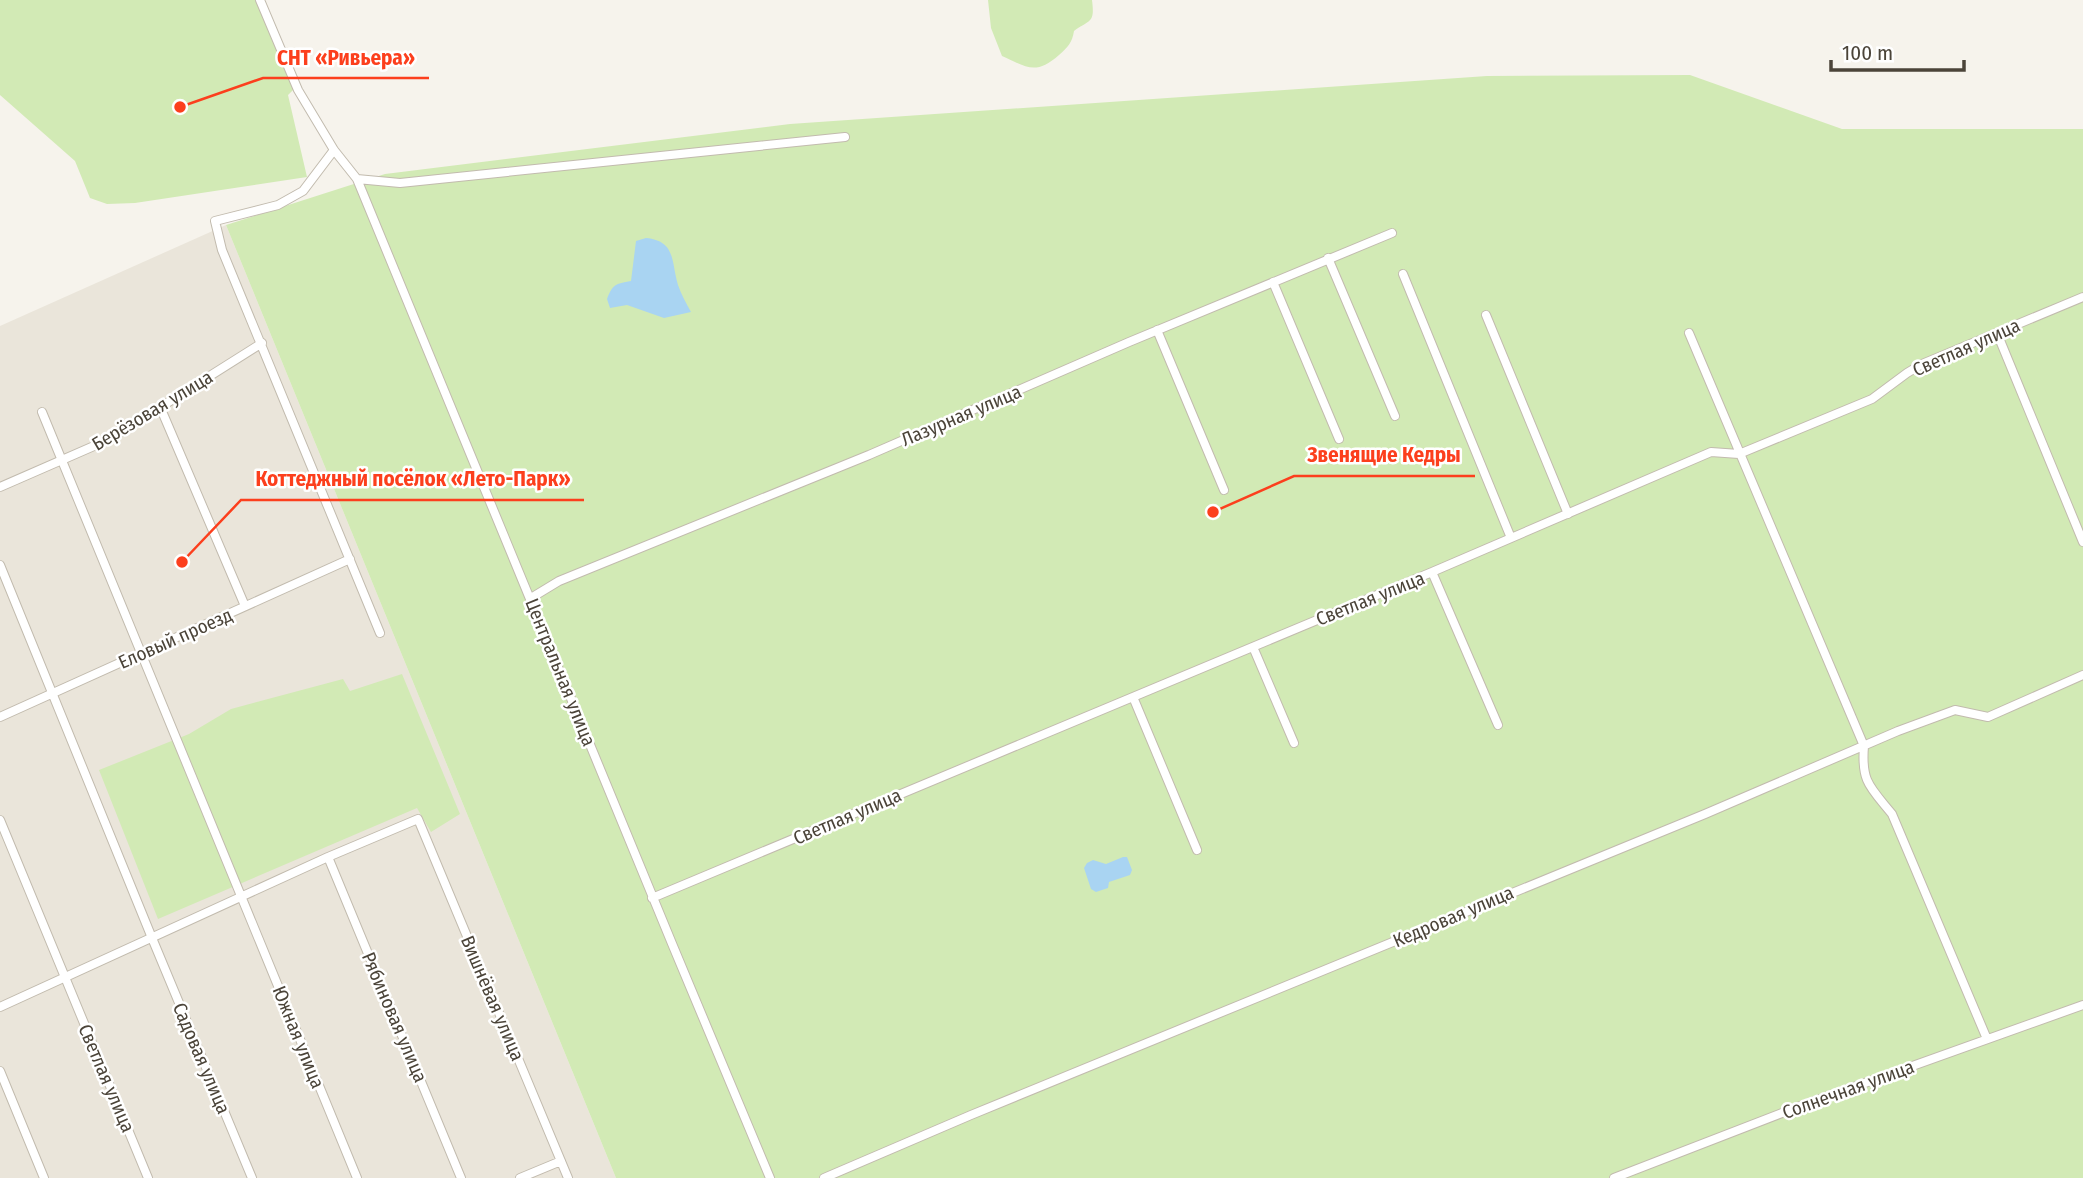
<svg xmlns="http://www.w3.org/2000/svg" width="2083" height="1178" font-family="'Fira Sans Condensed',sans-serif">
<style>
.residential{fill:#eae5da}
.green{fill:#d2eab5}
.water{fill:#a9d4f2}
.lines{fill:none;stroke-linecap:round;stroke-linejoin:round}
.street-casing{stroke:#c2bbae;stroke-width:10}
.street{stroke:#fff;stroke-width:8}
.labels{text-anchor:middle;stroke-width:5;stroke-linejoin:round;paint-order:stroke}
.street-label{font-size:19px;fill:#4b4439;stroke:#fff}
.leader{fill:none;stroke:#fc3f1d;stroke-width:2.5}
.callout-dot{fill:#fc3f1d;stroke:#fff;stroke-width:2.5}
.callout-label{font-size:21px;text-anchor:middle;font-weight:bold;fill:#fc3f1d;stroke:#fff;stroke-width:5;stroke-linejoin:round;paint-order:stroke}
</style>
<rect width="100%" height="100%" fill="#f6f3ec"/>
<!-- residential -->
<path class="residential" d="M226,225l390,953h-616v-852z"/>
<!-- green -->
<path class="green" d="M0,0h261l34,88 -7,7 19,82 -172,26 -28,1 -17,-6 -15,-37 -75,-66z
M988,0h104c3,24 -2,19 -18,31 -2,12 -6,16 -15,24 -23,20 -31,13 -57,1l-11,-28z
M1690,75l152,54h241v1049h-1467l-390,-953 159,-51 405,-50 697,-48z
M402,674l58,140 -29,18 -14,-24 -259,111 -59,-149 90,-36 42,-25 112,-30 7,12z"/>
<!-- water -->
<path class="water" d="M646,238c30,3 25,23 32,47 3,9 8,18 13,27l-27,6 -37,-13 -17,3 -3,-9c6,-15 8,-15 24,-18l5,-40z
M1123,857h4l5,13 -2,5 -21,7 -1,6 -12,4 -5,-3 -7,-21 3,-5 6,-3 13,4z"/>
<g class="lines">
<defs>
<path id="street" d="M260,0l38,90 36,60 23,29c138,333 273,667 413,999
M334,150l-31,41 -25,14 -63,16 7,29 158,383
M357,179l43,4 445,-46
M1328,258l67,158
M1403,274l108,264
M1273,282l66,157
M1486,315l82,199
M1157,330l67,160
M1689,333l175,413c-3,36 6,41 28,68l95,225
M1997,333l86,209
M161,409l84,197
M42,412l315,766
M0,487l110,-48 152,-96
M0,565l152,373 100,240
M1432,572l66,153
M531,598l28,-17 310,-126 260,-113 263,-109
M1253,647l41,96
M1133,697l64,153
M0,717l350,-158
M0,820l148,358
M328,857l133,321
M652,898l780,-326 279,-120 28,2 133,-55 35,-26 15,-9 161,-67
M0,1007l328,-150 90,-38 150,359
M0,1071l44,107
M520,1178l41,-17
M824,1178l147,-63 734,-301 193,-83 57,-21 33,7 95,-42
M1614,1178l181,-70 288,-103"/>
</defs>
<!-- street casing -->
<use href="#street" class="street-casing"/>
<!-- street -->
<use href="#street" class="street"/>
</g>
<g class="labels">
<!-- street labels -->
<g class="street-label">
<text transform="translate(1966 347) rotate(-24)" y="7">Светлая улица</text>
<text transform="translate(152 410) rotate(-31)" y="7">Берёзовая улица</text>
<text transform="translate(961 415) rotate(-23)" y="7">Лазурная улица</text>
<text transform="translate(1370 598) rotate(-22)" y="7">Светлая улица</text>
<text transform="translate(175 638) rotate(-24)" y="7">Еловый проезд</text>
<text transform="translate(561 672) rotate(68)" y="7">Центральная улица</text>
<text transform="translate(847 816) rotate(-23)" y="7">Светлая улица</text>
<text transform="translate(1453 916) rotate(-23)" y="7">Кедровая улица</text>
<text transform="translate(493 998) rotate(67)" y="7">Вишнёвая улица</text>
<text transform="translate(395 1017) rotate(67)" y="7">Рябиновая улица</text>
<text transform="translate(299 1037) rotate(68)" y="7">Южная улица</text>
<text transform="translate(202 1058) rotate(67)" y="7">Садовая улица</text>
<text transform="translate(107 1078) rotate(67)" y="7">Светлая улица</text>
<text transform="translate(1848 1089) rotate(-20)" y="7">Солнечная улица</text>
</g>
</g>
<!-- callouts -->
<path class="leader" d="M180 107L263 78H429M1213 512L1294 476H1475M182 562L241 500H584"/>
<g class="callout-dot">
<circle cx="180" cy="107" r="7"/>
<circle cx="1213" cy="512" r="7"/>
<circle cx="182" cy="562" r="7"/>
</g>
<g class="callout-label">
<text x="346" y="65">СНТ «Ривьера»</text>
<text x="1384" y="462">Звенящие Кедры</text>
<text x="413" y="486">Коттеджный посёлок «Лето-Парк»</text>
</g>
<!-- scale -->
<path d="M1831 60v10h133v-10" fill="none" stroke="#4b4439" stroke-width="3.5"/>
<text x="1842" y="60" font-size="21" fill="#4b4439" stroke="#ffffff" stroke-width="5" paint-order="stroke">100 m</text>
</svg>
